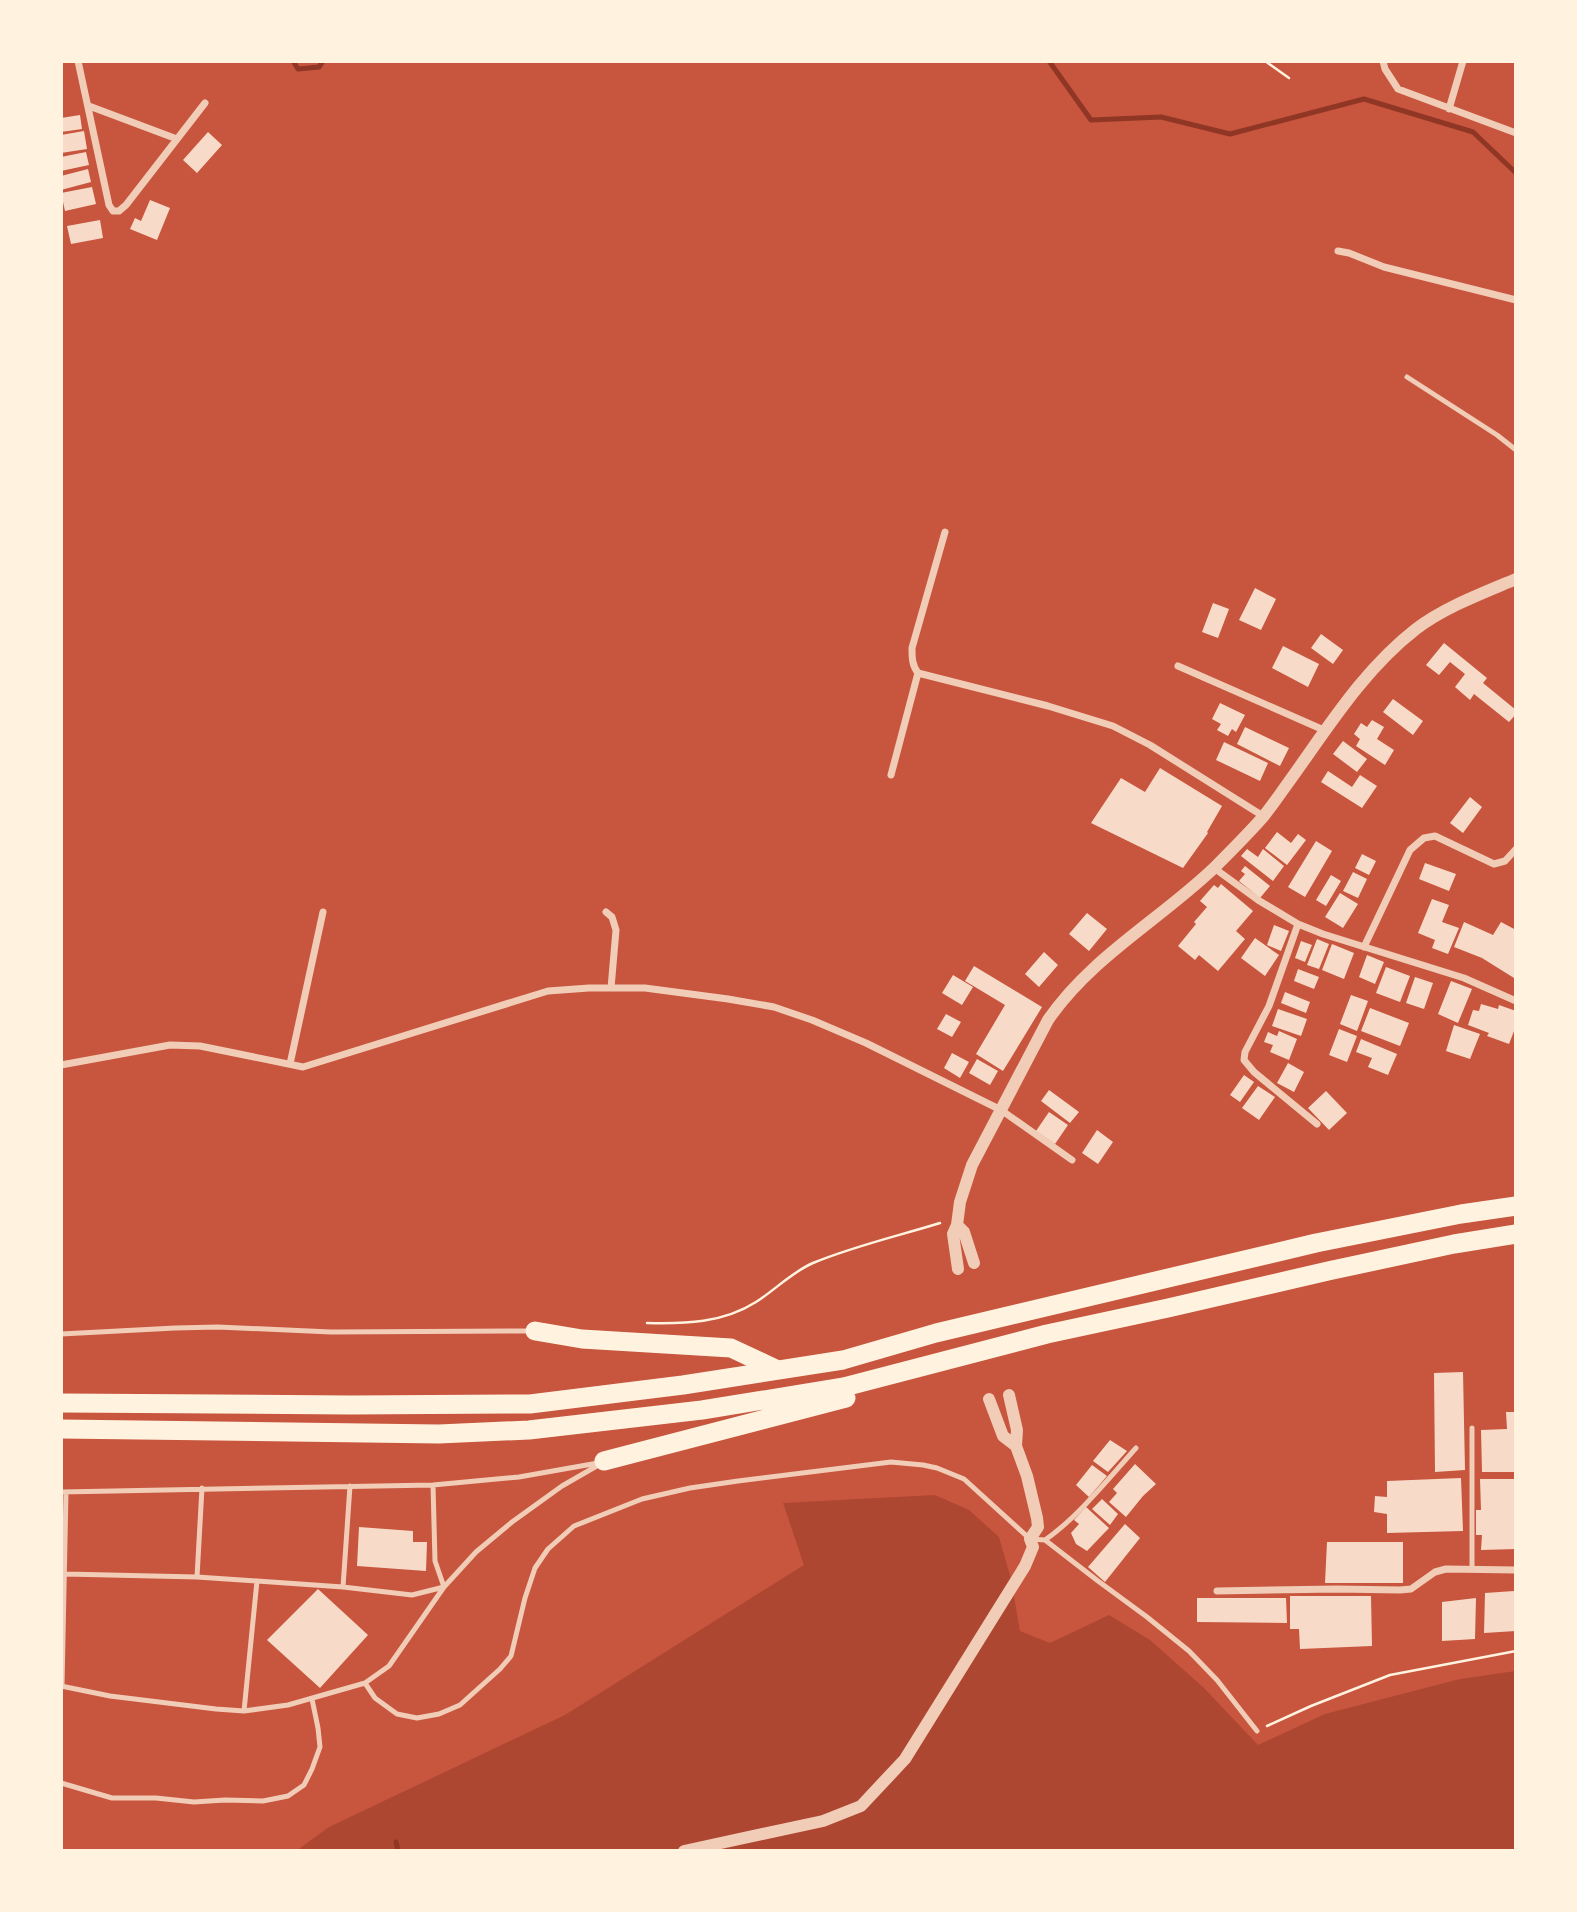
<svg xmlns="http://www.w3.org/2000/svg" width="1577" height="1912" font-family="'Roboto Serif',serif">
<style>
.green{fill:#ae4732}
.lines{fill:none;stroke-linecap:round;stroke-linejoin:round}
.stream{stroke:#8f3625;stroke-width:5}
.building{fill:#f7dbc8}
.path{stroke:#fff3e0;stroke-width:2.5}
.service{stroke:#f1ccb7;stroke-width:5}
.minor{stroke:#f1ccb7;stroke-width:7}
.tertiary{stroke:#f1ccb7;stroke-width:12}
.motorway{stroke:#fff3e0;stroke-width:19}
</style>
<rect width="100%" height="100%" fill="#c8553d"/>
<!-- green -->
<path class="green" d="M935,1495l34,15 30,27 12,42 9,52 30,12 59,-28 41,25 53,47 55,58 67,-31 135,-35 56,-8v180h-1220l33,-24 236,-112 239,-150 -21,-62z"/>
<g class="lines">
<!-- stream -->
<path class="stream" d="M293,61l5,8 21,-2 4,-6
M1049,61l42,59 70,-3 69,17 134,-35 109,33 43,41
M396,1842l2,9"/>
</g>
<!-- building -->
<path class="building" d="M80,115l2,14 -21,3v-14z
M84,131l3,18 -26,4v-18z
M208,132l14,13 -25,28 -14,-13z
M86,152l3,13 -28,6v-14z
M88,169l3,13 -30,8v-14z
M92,187l4,17 -31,7 -4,-18z
M150,200l20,8 -13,32 -27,-11 5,-11 6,3z
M100,220l3,18 -32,6 -4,-18z
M1255,588l21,11 -15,31 -22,-10z
M1213,603l16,6 -11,29 -16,-6z
M1321,634l22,16 -10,14 -22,-16z
M1444,643l43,35 -4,5 33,27v4l-7,8 -35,-28 -4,6 -15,-13 10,-13 -15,-12 -11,13 -13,-10z
M1283,646l36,18 -11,23 -36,-19z
M1393,699l30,22 -10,14 -30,-23z
M1220,703l25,12 -9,17 -4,-3 -4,7 -11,-6 4,-6 -9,-5z
M1372,720l12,7 -7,12 17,11 -9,15 -29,-19 4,-7 -6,-5 7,-11 6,4z
M1245,727l44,21 -9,18 -43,-22z
M1343,741l24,18 -10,13 -24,-18z
M1224,742l44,21 -8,18 -44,-21z
M1160,768l62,38 -15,26 1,1 -25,35 -92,-45 30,-45 24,14z
M1328,771l24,16 8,-12 17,11 -15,22 -41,-26z
M1470,797l12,10 -19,26 -13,-10z
M1277,832l14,11 7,-9 8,6 -19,25 -22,-17z
M1316,841l16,10 -27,46 -17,-10z
M1247,849l11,8 5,-8 21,17 -11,15 -32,-25z
M1362,854l14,7 -7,14 -14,-7z
M1425,863l31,11 -7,17 -30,-12z
M1245,866l25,20 -10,12 -21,-17 6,-7 -4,-3z
M1353,872l14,7 -9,19 -15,-7z
M1331,875l10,6 -15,25 -10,-6z
M1221,884l32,27 -17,20 9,8 -27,32 -19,-16 -4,5 -17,-14 18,-22 -2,-2 13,-15 -7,-6 14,-16 4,3z
M1340,893l18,11 -15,24 -18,-11z
M1432,899l17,6 -7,17 17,6 -11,26 -16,-6 3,-8 -17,-7z
M1087,913l20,16 -18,22 -20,-17z
M1464,922l29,13 8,-13 15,8 -2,48 -32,-20 -28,-11z
M1274,925l15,6 -8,20 -14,-6z
M1255,938l24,17 -14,21 -24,-18z
M1317,939l12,5 -10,25 -12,-4z
M1301,941l11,4 -7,17 -10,-4z
M1332,944l22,9 -10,26 -22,-9z
M1044,952l14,13 -19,22 -14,-13z
M1367,955l17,7 -9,22 -16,-7z
M974,966l68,41 -39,64 -27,-17 29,-49 -40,-24z
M1386,967l24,9 -10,26 -24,-9z
M1298,969l21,8 -5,12 -20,-8z
M953,975l20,12 -11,18 -20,-12z
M1415,977l18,6 -9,26 -18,-6z
M1451,981l21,8 -14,34 -20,-9z
M1285,992l25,10 -4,11 -25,-10z
M1351,995l17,6 -11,30 -17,-7z
M1481,1004l17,5 1,-4 17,6v15l-7,18 -22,-8 2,-3 -21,-8 5,-15 6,1z
M1370,1008l39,15 -9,23 -39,-15z
M1278,1009l29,10 -6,17 -29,-10z
M946,1014l15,8 -9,15 -15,-8z
M1454,1025l26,9 -10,25 -24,-8z
M1339,1029l18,7 -10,26 -18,-7z
M1279,1031l18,8 -8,21 -19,-8 3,-7 -9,-3 4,-10 9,4z
M1361,1039l36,15 -9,21 -20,-8 4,-9 -16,-6z
M952,1053l17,9 -9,16 -16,-10z
M977,1059l21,12 -8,14 -21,-12z
M1288,1063l16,9 -10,20 -17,-9z
M1244,1075l10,7 -14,20 -10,-7z
M1258,1086l17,11 -16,23 -17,-12z
M1049,1090l30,22 -9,11 -29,-22z
M1326,1091l21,22 -18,17 -21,-22z
M1049,1112l19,13 -13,19 -19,-13z
M1097,1130l16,12 -15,22 -16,-11z
M1463,1372l2,98 -30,2 -1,-99z
M1506,1412h10v60h-34l-1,-42 26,-1z
M1110,1440l17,11 -19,21 -15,-11z
M1135,1464l21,20 -13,12 -17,21 -17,-15 8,-9 -4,-4z
M1092,1465l15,11 -18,21 -13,-12z
M1461,1478l2,53 -76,2v-19l-13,-2 1,-16 12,1v-16z
M1480,1479h36v70l-35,1 1,-15h-6v-25h5z
M1102,1499l16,15 -8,11 -18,-16z
M1086,1507l23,21 -22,23 -11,-7 -5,-11 8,-9 -5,-4z
M1125,1524l15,14 -35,44 -17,-15z
M359,1527l54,4v11h14l-1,29 -69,-5z
M1327,1542h76v41h-78z
M318,1589l50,46 -48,53 -53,-48z
M1514,1591l2,40 -32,2 1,-40z
M1290,1596h81l1,50 -72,3 -1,-20h-9z
M1197,1598h89l1,25 -90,-1z
M1476,1598l-1,41 -33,2v-39z"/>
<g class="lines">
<!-- path -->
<path class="path" d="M1265,61l24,17
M647,1323c38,1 76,0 109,-21 19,-12 36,-30 57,-39 41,-17 85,-27 127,-40
M1267,1726l44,-20 79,-31 126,-24"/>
<!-- service -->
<path class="service" d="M1407,377l90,58 19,15
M61,1334l114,-6 43,-1 113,5 199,-1
M202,1488l-5,89 60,4
M61,1492l372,-7 86,-8 79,-14
M1045,1540c32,-22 65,-63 91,-92
M1472,1570v-142
M65,1574l132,3
M343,1587l69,8 32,-8 -9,-26 -2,-76
M365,1683l10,15 22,16 20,4 22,-4 21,-9 40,-36 11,-13 14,-58 10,-30 13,-19 26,-23 68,-27 48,-11 48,-7 153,-19 32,3 14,3 27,11 66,60 15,1 53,41 49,36 42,34 28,29 40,51
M61,1686l49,10 106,13 28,2 44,-6 77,-22 24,-17 55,-79 32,-35 36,-30 50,-36 40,-23
M62,1686l4,-194
M244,1711l13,-130 86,6 7,-101
M61,1783l51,15h44l38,4 31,-2 38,1 25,-5 16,-11 8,-16 8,-22 -2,-19 -6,-29"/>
<!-- minor -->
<path class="minor" d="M78,61l31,144 4,6h6l7,-6 79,-102
M1383,61l2,8 13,20 118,44
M89,106l88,33
M1449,109l14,-48
M1338,251l11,2 35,14 132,33
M945,532l-33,116c0,10 0,17 6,25l130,33 65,20 37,19 113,71
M1178,666l148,65
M891,775l27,-102
M1214,868l44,32 40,24 25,10 141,44 52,23
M606,912l6,5 4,13 -5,58
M1298,924l-29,82 -24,46 -1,8 10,12 63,52
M1364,947l46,-97 14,-12 11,-2 59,28 11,-3 11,-12
M290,1064l33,-152
M61,1065l109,-20 30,1 103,21 245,-76 41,-3h56l83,11 46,8 38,13 54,23 135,67 71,50
M1217,1591l120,-2 63,1 11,-1 24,-17 11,-3 70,1"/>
<!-- tertiary -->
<path class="tertiary" d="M957,1225l7,7 10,31
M958,1269l-5,-35 4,-9 3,-23 12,-37 76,-145c43,-63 113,-101 167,-153 16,-16 33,-33 48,-50 9,-11 17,-23 25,-34 39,-54 75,-113 128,-154 29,-22 67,-36 100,-50
M989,1399l14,37 13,10
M684,1851l139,-30 38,-15 44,-47 120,-193 8,-19 -3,-8 8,-12 -1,-9 -10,-42 -11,-30 1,-16 -8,-35"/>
<!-- motorway -->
<path class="motorway" d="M535,1331l47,8 149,9 47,22
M61,1403l290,2 179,-1 153,-19 160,-25 93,-27 380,-90 145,-29 55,-8
M61,1429l378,5 90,-4 173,-20 142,-23 203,-53 121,-26 160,-37 126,-27 62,-10
M604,1461l242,-63"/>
</g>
<!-- border -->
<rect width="1577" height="1912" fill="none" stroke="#fff3e0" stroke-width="126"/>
</svg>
